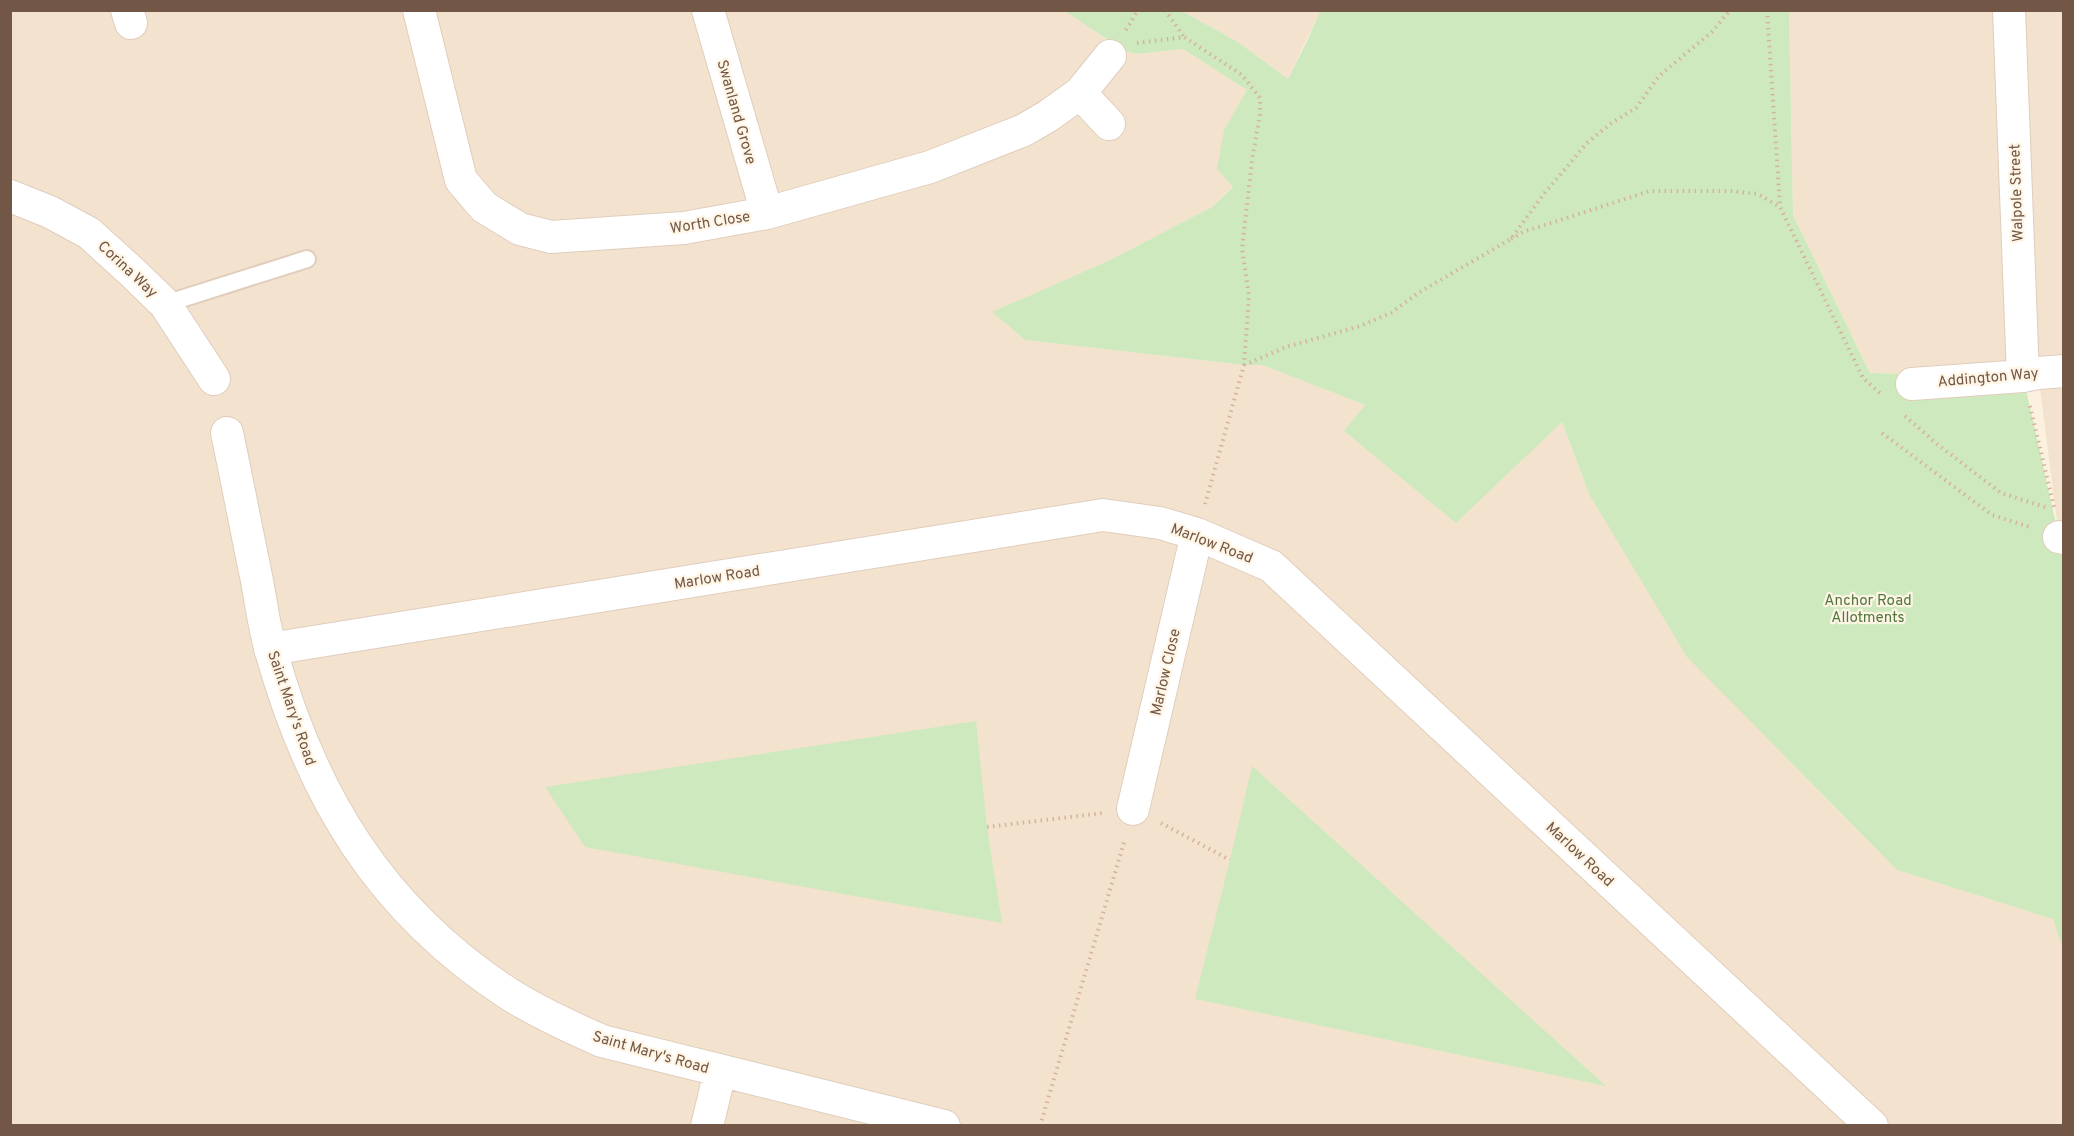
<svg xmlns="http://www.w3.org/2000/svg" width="2074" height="1136" font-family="Overpass,sans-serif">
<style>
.residential{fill:#f3e3ce}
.green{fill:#cfe9bf}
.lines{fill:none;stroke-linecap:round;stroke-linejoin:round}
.service-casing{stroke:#e0cdbc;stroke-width:20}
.minor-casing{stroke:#e0cdbc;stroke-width:34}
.path{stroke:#d5b29b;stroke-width:4;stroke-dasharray:1.5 4.5;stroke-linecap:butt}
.service{stroke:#fff;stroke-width:16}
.minor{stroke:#fff;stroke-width:32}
.labels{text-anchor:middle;stroke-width:4.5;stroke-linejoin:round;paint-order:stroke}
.street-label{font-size:15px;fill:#725747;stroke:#fff5e5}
.park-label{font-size:15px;fill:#507840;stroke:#fff5e5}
</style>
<rect width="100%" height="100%" fill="#fcf1df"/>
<!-- residential -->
<path class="residential" d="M1065,10l50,36 23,8 45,-5 65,41 -24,40 9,56 -21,21 -104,54 -115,51 32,28 219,25h18l103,40 -20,26 217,-9 27,72 231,298 77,78 157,49 10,31 -1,175h-2052l-1,-1114z
M1182,11h138l-32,68 -50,-37z
M1789,11h274v527l-4,-1 -21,-164h-168l-77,-158z"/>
<!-- green -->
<path class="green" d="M1110,10l72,1 56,31 50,37 19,-38 13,-30h469l4,204 77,158 153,3 36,161 4,1v412l-10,-31 -156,-49 -210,-213 -98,-163 -27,-72 -106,101 -112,-92 21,-26 -103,-40h-18l-219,-25 -33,-28 116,-51 104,-54 21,-20 -16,-18 7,-39 23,-40 -64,-41 -45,5 -14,-3 -59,-40z
M976,721l11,106 15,96 -417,-76 -40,-60z
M1252,766l354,320 -411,-87 35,-139z"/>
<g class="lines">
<defs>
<path id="service" d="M165,304l142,-45"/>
<path id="minor" d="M127,10l4,13
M419,10l42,170 23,27 36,22 31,8 133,-9 83,-15 163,-46 94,-37 24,-14 32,-23 30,-37
M708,10l59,203
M2009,10l14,366
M1080,93l29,31
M10,196l40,16 39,21 44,40 32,31 49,75
M1912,384l111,-8 15,-3 26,-2
M227,433c10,47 19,95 29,143 5,25 8,51 15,75 41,146 109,259 238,343 30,19 61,33 93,47l342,85
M2059,537l5,1
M270,649l833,-134 57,8 37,11 74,32 601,560
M1133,809l64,-275
M707,1126l13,-54"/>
</defs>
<!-- service casing -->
<use href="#service" class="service-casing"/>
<!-- minor casing -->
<use href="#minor" class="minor-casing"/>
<!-- path -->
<path class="path" d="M1165,10l19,27
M1767,10l13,196
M1126,30l12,-20
M1137,43l47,-6 58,38 18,23v16l-8,46 -10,89 7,46 -5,70 -39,139
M1511,239l12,-7 127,-41h81l27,3 22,13 83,171 19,17
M1244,365l42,-18 74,-21 31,-13 27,-20 93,-54 32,-44 44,-52 23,-19 26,-16 23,-32 54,-45 17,-21
M2030,406l24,101
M1905,416l32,28 64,49 44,14
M1882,433l110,82 38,12
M1161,823l69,37
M987,827l116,-14
M1040,1126l85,-287"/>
<!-- service -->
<use href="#service" class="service"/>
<!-- minor -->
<use href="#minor" class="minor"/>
</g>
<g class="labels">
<!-- street labels -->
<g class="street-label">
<text transform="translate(737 112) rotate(74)" y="5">Swanland Grove</text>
<text transform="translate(2016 193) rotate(-92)" y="5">Walpole Street</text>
<text transform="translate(710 222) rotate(-9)" y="5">Worth Close</text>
<text transform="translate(128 269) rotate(43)" y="5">Corina Way</text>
<text transform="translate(1988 377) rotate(-5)" y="5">Addington Way</text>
<text transform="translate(1212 543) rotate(21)" y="5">Marlow Road</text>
<text transform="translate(717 577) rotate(-9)" y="5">Marlow Road</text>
<text transform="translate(1165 672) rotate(-77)" y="5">Marlow Close</text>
<text transform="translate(292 708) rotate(71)" y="5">Saint Mary's Road</text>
<text transform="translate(1580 854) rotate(43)" y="5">Marlow Road</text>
<text transform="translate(651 1052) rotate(16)" y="5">Saint Mary's Road</text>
</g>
<!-- park labels -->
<g class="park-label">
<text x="1868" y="605">Anchor Road<tspan x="1868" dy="17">Allotments</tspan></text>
</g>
</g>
<!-- border -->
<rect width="2074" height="1136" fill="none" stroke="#725747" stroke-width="24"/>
</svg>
